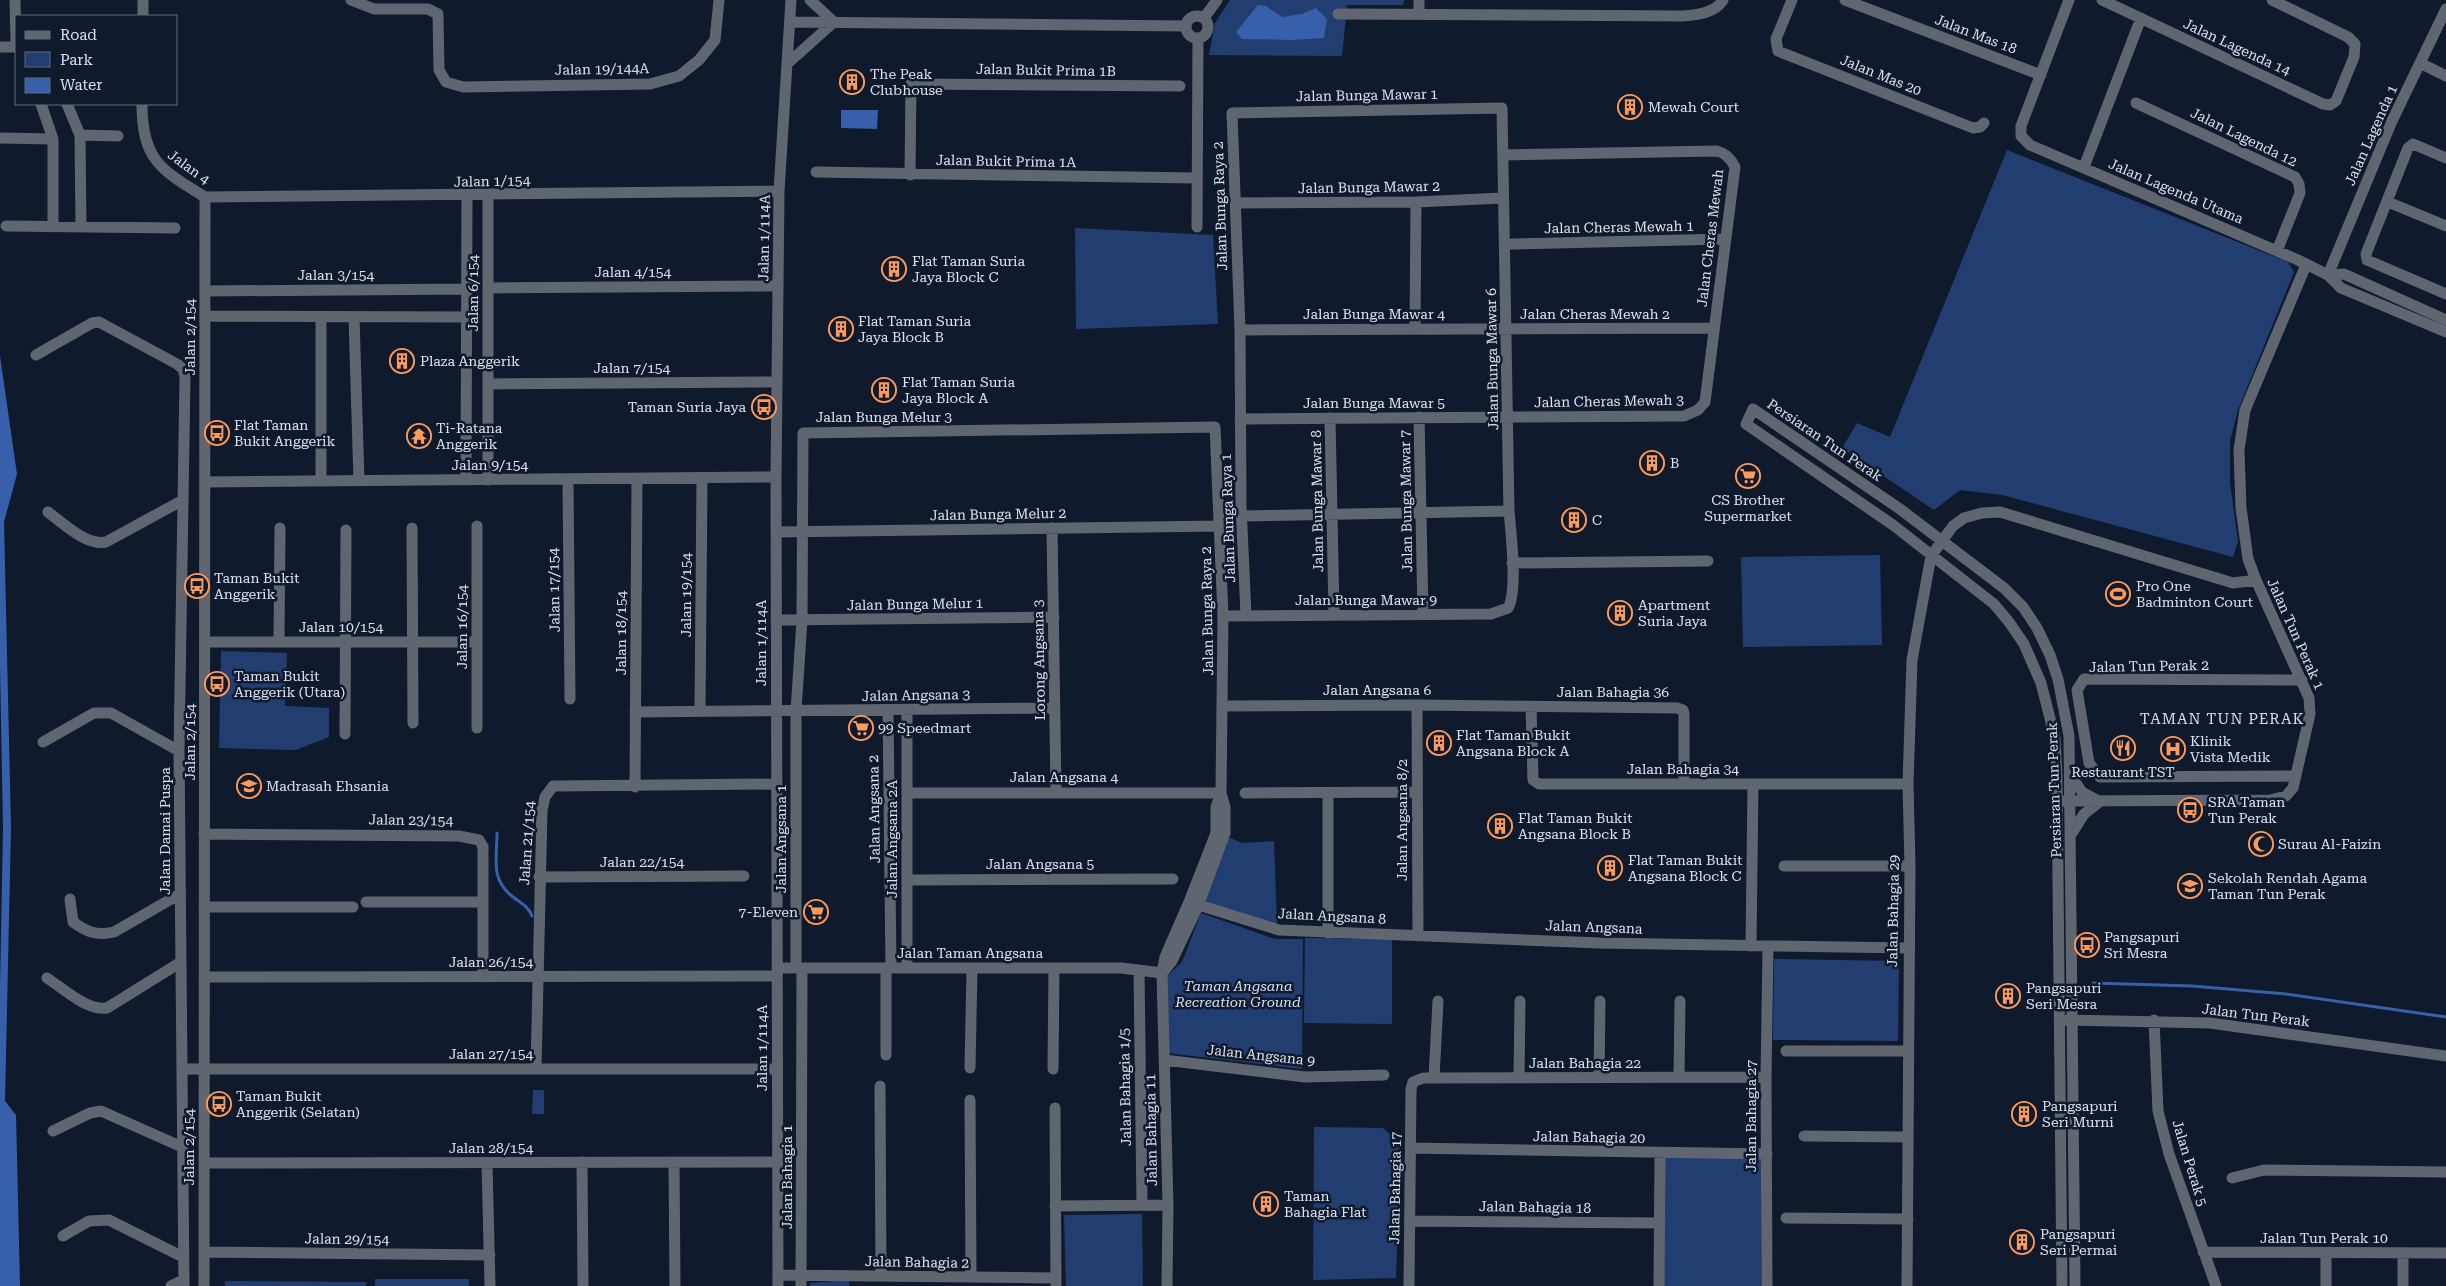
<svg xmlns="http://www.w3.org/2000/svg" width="2446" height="1286" font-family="'Roboto Serif',serif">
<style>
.green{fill:#223e71}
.water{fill:#385faa}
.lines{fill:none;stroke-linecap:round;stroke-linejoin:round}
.stream{stroke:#385faa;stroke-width:3}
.minor{stroke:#606670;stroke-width:11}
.labels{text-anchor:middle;stroke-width:5;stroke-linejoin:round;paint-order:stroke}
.street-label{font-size:14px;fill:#dae2ef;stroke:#101a2d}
.poi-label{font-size:14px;fill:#dae2ef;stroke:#101a2d;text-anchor:start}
.park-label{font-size:14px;font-style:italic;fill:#d4e0f5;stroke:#101a2d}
.neighbourhood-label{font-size:15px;letter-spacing:1px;fill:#cfdef9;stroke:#101a2d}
</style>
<rect width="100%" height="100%" fill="#101a2d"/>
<!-- green -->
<path class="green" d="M1230,0h174l-1,5h-56l-5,51 -133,-1 6,-32z
M2007,150l281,112 6,10 -56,138 -8,31v42l8,58 -5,16 -231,-62 -42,-5 -26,20 -92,-62 15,-25 33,14z
M1075,228l138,7 5,89 -142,5z
M1880,555l2,90 -139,2 -2,-90z
M221,651l66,2 -2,53 44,2v29l-33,13 -77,-2z
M1228,837l14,6 32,-2 3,83 -73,-22z
M1201,913l74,26h28l-1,130 -135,-16v-77l15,-14z
M1305,938l87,1v85l-88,-1z
M1774,959l125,2 -1,80 -125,-1z
M533,1090h11v24h-12z
M1314,1127l69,1 18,16 -5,134 -83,2z
M1664,1154l97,2v130h-97z
M1142,1214l1,72h-77l-2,-71z
M375,1279h94v7h-94z
M849,1280v6h-39v-3z
M225,1281l141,1v4h-141z"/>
<!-- water -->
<path class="water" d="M1258,5l8,1 16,11 20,-3 14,-6 11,11 -3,19 -32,2 -50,-1 -6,-7z
M841,110h37l-1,19 -36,-1z
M0,356l17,118 -13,48 7,306 -6,273 11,14 4,171h-20v-300l3,-157 -3,-163z"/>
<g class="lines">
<!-- stream -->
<path class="stream" d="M497,833c0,27 -7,46 16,64 8,6 16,10 19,19
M2093,983l99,3 94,8 160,23"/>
<!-- minor -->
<path class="minor" d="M15,0l1,41
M351,0l23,9h54l10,5 1,56 7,12 17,5 187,-3 29,-8 20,-16 16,-20 4,-40
M810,0l24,22
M1419,0v14
M1792,0l-16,39 2,12 195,77 7,-1 4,-4
M1845,0l196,75
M2069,0l-48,126v10l9,9 268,115 30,15 13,13 105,44
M2102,0l221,104 7,1 6,-4 18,-44 1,-13 -7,-7 -76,-37
M1338,14l345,2c14,-1 32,-3 40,-16
M1186 27a11 11 0 1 1 22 0a11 11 0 1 1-22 0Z
M143,16v-16
M1204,18l13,-18
M790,22l395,4
M0,47h16
M2420,63l26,13
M787,64l47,-42
M2136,103l159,74 4,7 1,9 -23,58
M41,104l12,35v88
M67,104l13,31 1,92
M142,104c0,56 19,66 63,93
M80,135l38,1
M0,138l53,1
M2446,158l-33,-14 -5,4 -42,106 1,6 79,34
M2084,167l57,-149
M816,172l379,6
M910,175l1,-91 269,2
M205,197l574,-6
M2388,202l58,24
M1235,203l181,-1 87,-4
M6,226l169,2
M1197,227l1,-188
M1512,244l214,-5
M2328,275l64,-154 54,-112
M2328,275l16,-1 102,46
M488,288l290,-2
M205,291l262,-2
M205,316l261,1
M321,317v164
M354,317l5,164
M1415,328l1,-126
M1240,330c158,-2 315,0 473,-2
M36,355l56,-32 7,-1 78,42 6,5 2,8 -6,374 5,535
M488,384l289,-2
M1419,417l4,197
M1330,418l4,196
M1240,419l444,-3 14,-6 7,-8 30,-235c-4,-8 -9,-14 -18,-16l-214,4
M466,480l1,-284
M488,480v-284
M568,480l2,219
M205,482l571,-5
M48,512c15,11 38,34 58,30l77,-42
M1242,516l267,-5
M412,528l1,195
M1052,528l4,264
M776,532l444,-6
M1512,563l196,-2
M1223,616l268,-2 17,-6c10,-17 3,-75 1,-97l-7,-403 -270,5 8,217 1,175 5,110
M776,620l278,-3
M205,642h272
M279,642l1,-114
M1417,705l1,231
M1223,706l194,-1 260,3 6,2 1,4v69
M1531,707l2,73 6,4h369
M888,710l3,258
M907,710v258
M700,711l2,-232
M635,712l420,-4
M477,728v-202
M345,734l1,-204
M43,742l51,-29h17l68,38
M2071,776l11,16 15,8
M2296,776l-196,1 -11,-14 -12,-73 7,-11 218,1
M635,787l2,-308
M907,793h314
M1245,793l172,-1
M1328,794v139
M2064,801l206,-1 16,-4 7,-8 17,-74 -1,-16 -53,-118 -8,-21 -7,-51 -2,-58 6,-40 61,-145
M2072,833l12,-19 17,-13
M204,834l255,2 20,4 4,7v130
M1784,866h126
M539,877l205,-1
M907,880l266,-1
M70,899l3,23c14,10 23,14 41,10l66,-38
M366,902h117
M1189,902l90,28 320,13 309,5
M204,907h149
M1751,946l2,-162
M777,968h344l41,5
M796,968v-257l6,-91 1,-187 412,-6 8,189 -2,177 -5,14v26l-27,69 -24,55 -3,16 6,232 -1,81
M886,968v87
M1139,970l3,235
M1163,972l9,-11 26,-55 27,-73v-26l-4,-14
M204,977l573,-1
M47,978c17,11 40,33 60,30l74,-46
M2067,1020l143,3 236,33
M2154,1020l4,91 11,43 47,132
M1786,1051h121
M1164,1060l141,17 79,-2
M970,1068l2,-100
M182,1069h595
M536,1069l6,-259 3,-13 8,-11 224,-2
M1053,1069l1,-101
M1679,1077l1,-76
M1434,1078l4,-77
M1519,1078l1,-77
M1599,1078l1,-77
M880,1086l1,190
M970,1100l1,177
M1055,1108l1,176
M53,1131l37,-18 11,-2 81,36
M1804,1136l103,1
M1411,1148l356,6
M582,1162l1,124
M674,1162l1,124
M204,1163l574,-1
M487,1163l3,123
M2232,1178l32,-8 182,2
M1055,1206l113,-1
M1786,1218l122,1
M1410,1221l250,2
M63,1236l26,-15 20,-1 74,37
M204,1252l286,3
M2203,1252l243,1
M778,1275l278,3
M171,1286l12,-6
M204,1286l1,-1089
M778,1286l-2,-809 3,-286 12,-191
M801,1286l1,-318
M1409,1286l2,-197 2,-7 10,-4h11l332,-1
M1659,1286l1,-133
M1767,1286l-1,-209 2,-130
M1907,1286l3,-420 -2,-82 4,-124 19,-104 22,-30 11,-8 18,-5 18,-1 233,71 23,-3
M2062,1286l-5,-510 -2,-38 -14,-55 -17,-39 -15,-22 -15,-18 -101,-79 -147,-101 7,-15 147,100 104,79 19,19 14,21 13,27 8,24 11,57 6,550
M2326,1286v-33
M2403,1286v-33"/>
</g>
<!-- icons -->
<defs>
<symbol id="building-ring" viewBox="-11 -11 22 22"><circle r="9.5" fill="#101a2d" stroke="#ff9b5a" stroke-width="1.5"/><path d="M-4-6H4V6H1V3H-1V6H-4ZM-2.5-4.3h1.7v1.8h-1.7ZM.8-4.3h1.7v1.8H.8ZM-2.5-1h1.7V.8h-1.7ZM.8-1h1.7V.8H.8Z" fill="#ff9b5a"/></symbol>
<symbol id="bus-ring" viewBox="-11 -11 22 22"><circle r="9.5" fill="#101a2d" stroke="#ff9b5a" stroke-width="1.5"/><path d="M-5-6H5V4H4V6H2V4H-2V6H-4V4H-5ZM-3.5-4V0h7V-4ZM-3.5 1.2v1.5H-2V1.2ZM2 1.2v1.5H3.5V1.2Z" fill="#ff9b5a"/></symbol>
<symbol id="temple-ring" viewBox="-11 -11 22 22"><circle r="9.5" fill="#101a2d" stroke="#ff9b5a" stroke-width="1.5"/><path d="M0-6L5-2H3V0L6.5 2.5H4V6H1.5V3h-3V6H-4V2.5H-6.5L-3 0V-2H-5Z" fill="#ff9b5a"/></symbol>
<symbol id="supermarket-ring" viewBox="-11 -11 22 22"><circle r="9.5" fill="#101a2d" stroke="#ff9b5a" stroke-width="1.5"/><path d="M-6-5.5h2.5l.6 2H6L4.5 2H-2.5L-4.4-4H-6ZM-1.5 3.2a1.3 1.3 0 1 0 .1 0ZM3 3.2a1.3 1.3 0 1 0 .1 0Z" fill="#ff9b5a"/></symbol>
<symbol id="stadium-ring" viewBox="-11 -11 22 22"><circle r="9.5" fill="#101a2d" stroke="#ff9b5a" stroke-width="1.5"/><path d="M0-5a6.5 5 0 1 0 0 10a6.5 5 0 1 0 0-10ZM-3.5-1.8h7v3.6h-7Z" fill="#ff9b5a"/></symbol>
<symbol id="restaurant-ring" viewBox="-11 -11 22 22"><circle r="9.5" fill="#101a2d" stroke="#ff9b5a" stroke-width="1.5"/><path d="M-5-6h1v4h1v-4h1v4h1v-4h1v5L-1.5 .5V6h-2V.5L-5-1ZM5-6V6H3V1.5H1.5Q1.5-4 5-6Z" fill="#ff9b5a"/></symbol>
<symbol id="hospital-ring" viewBox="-11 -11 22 22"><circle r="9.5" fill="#101a2d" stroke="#ff9b5a" stroke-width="1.5"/><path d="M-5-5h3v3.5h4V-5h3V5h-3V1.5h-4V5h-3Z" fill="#ff9b5a"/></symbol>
<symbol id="school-ring" viewBox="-11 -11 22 22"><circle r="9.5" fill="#101a2d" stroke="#ff9b5a" stroke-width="1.5"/><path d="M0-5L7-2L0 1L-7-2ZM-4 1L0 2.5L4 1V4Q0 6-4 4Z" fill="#ff9b5a"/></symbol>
<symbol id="mosque-ring" viewBox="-11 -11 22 22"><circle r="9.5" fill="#101a2d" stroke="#ff9b5a" stroke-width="1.5"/><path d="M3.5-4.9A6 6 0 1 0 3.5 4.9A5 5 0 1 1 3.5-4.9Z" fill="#ff9b5a"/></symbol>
</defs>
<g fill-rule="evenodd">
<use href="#building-ring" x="838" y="68" width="28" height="28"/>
<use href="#building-ring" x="1616" y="93" width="28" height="28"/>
<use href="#building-ring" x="880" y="255" width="28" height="28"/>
<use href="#building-ring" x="827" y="315" width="28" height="28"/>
<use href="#building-ring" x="388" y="347" width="28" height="28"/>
<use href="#building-ring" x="870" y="376" width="28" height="28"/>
<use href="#bus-ring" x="750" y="393" width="28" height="28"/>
<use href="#bus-ring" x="203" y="419" width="28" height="28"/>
<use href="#temple-ring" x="405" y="422" width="28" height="28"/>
<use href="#building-ring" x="1638" y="449" width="28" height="28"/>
<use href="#supermarket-ring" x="1734" y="462" width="28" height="28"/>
<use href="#building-ring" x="1560" y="506" width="28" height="28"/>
<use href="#bus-ring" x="183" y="572" width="28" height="28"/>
<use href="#stadium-ring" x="2104" y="580" width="28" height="28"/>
<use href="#building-ring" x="1606" y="599" width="28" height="28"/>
<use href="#bus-ring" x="203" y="670" width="28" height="28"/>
<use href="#supermarket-ring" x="847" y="714" width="28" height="28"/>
<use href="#building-ring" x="1425" y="729" width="28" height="28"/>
<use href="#restaurant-ring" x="2109" y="734" width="28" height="28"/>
<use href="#hospital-ring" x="2159" y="735" width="28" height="28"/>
<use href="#school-ring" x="235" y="772" width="28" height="28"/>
<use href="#bus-ring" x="2176" y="796" width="28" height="28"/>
<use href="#building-ring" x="1486" y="812" width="28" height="28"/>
<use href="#mosque-ring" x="2247" y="830" width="28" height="28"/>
<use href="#building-ring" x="1596" y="854" width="28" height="28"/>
<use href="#school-ring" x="2176" y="872" width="28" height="28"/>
<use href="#supermarket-ring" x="802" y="898" width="28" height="28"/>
<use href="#bus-ring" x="2073" y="931" width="28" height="28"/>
<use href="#building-ring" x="1994" y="982" width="28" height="28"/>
<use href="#bus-ring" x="205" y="1090" width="28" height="28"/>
<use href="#building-ring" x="2010" y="1100" width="28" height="28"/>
<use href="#building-ring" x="1252" y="1190" width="28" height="28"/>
<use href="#building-ring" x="2008" y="1228" width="28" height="28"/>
</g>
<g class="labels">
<!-- street labels -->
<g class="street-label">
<text transform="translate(1976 34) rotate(21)" y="5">Jalan Mas 18</text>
<text transform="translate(2237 47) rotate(25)" y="5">Jalan Lagenda 14</text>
<text transform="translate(602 69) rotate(-1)" y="5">Jalan 19/144A</text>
<text transform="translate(1046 70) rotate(1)" y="5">Jalan Bukit Prima 1B</text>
<text transform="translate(1881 75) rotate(22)" y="5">Jalan Mas 20</text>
<text transform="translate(1367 95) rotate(-1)" y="5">Jalan Bunga Mawar 1</text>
<text transform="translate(2371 135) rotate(-66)" y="5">Jalan Lagenda 1</text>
<text transform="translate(2244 137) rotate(26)" y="5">Jalan Lagenda 12</text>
<text transform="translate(1006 161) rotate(1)" y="5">Jalan Bukit Prima 1A</text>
<text transform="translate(189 167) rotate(36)" y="5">Jalan 4</text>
<text transform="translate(492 181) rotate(-1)" y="5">Jalan 1/154</text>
<text transform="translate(1369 187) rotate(-1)" y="5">Jalan Bunga Mawar 2</text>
<text transform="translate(2176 191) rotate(23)" y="5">Jalan Lagenda Utama</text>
<text transform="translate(1220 206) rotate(-92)" y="5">Jalan Bunga Raya 2</text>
<text transform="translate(1619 227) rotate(-1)" y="5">Jalan Cheras Mewah 1</text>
<text transform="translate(764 238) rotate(-89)" y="5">Jalan 1/114A</text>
<text transform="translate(1710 238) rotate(-83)" y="5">Jalan Cheras Mewah</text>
<text x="633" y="277">Jalan 4/154</text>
<text x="336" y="280">Jalan 3/154</text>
<text transform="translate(473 293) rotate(-90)" y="5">Jalan 6/154</text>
<text x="1374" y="319">Jalan Bunga Mawar 4</text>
<text x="1595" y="319">Jalan Cheras Mewah 2</text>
<text transform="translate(190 337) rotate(-90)" y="5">Jalan 2/154</text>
<text transform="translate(1492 359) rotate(-91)" y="5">Jalan Bunga Mawar 6</text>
<text x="632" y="373">Jalan 7/154</text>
<text transform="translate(1609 401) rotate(-1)" y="5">Jalan Cheras Mewah 3</text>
<text x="1374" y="408">Jalan Bunga Mawar 5</text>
<text x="884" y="422">Jalan Bunga Melur 3</text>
<text transform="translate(1825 440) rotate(34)" y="5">Persiaran Tun Perak</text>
<text x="490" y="470">Jalan 9/154</text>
<text transform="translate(1317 501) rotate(-91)" y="5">Jalan Bunga Mawar 8</text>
<text transform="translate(1406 501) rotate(-91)" y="5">Jalan Bunga Mawar 7</text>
<text transform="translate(998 514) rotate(-1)" y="5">Jalan Bunga Melur 2</text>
<text transform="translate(1228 518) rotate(-92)" y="5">Jalan Bunga Raya 1</text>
<text transform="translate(554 590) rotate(-91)" y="5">Jalan 17/154</text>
<text transform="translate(686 595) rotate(-90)" y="5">Jalan 19/154</text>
<text x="1366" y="605">Jalan Bunga Mawar 9</text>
<text transform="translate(915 604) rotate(-1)" y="5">Jalan Bunga Melur 1</text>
<text transform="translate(1207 611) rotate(-91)" y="5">Jalan Bunga Raya 2</text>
<text x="341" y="632">Jalan 10/154</text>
<text transform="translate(462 627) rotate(-90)" y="5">Jalan 16/154</text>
<text transform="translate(621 633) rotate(-90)" y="5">Jalan 18/154</text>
<text transform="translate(2296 634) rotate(66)" y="5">Jalan Tun Perak 1</text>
<text transform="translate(761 643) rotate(-90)" y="5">Jalan 1/114A</text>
<text transform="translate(1039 660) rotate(-91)" y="5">Lorong Angsana 3</text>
<text transform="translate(2149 666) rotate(-1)" y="5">Jalan Tun Perak 2</text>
<text x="1377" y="695">Jalan Angsana 6</text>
<text x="1613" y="697">Jalan Bahagia 36</text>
<text transform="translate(916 695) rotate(-1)" y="5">Jalan Angsana 3</text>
<text transform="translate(190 742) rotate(-90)" y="5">Jalan 2/154</text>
<text x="1683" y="774">Jalan Bahagia 34</text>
<text x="1064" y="782">Jalan Angsana 4</text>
<text transform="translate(2054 790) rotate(-92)" y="5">Persiaran Tun Perak</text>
<text transform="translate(874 809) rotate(-91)" y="5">Jalan Angsana 2</text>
<text transform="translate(411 820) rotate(1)" y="5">Jalan 23/154</text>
<text transform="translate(1402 820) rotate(-90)" y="5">Jalan Angsana 8/2</text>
<text transform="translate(165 831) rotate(-90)" y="5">Jalan Damai Puspa</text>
<text transform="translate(781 839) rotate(-90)" y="5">Jalan Angsana 1</text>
<text transform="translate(892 839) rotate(-90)" y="5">Jalan Angsana 2A</text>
<text transform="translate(527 843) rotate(-86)" y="5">Jalan 21/154</text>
<text x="642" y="867">Jalan 22/154</text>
<text x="1040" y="869">Jalan Angsana 5</text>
<text transform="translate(1893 911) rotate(-89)" y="5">Jalan Bahagia 29</text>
<text transform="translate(1332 916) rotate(3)" y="5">Jalan Angsana 8</text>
<text transform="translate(1594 927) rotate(2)" y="5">Jalan Angsana</text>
<text x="970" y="958">Jalan Taman Angsana</text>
<text x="491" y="967">Jalan 26/154</text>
<text transform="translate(2256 1015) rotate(7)" y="5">Jalan Tun Perak</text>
<text transform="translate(762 1048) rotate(-90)" y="5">Jalan 1/114A</text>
<text x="491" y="1059">Jalan 27/154</text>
<text transform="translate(1261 1055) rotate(6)" y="5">Jalan Angsana 9</text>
<text x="1585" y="1068">Jalan Bahagia 22</text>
<text transform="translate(1125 1087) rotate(-91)" y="5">Jalan Bahagia 1/5</text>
<text transform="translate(1751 1116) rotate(-90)" y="5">Jalan Bahagia 27</text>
<text transform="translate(1151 1130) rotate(-91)" y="5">Jalan Bahagia 11</text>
<text transform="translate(1589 1137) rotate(1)" y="5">Jalan Bahagia 20</text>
<text transform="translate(189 1147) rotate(-90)" y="5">Jalan 2/154</text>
<text x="491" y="1153">Jalan 28/154</text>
<text transform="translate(2190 1163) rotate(73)" y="5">Jalan Perak 5</text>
<text transform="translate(787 1177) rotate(-90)" y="5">Jalan Bahagia 1</text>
<text transform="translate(1395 1188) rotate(-89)" y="5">Jalan Bahagia 17</text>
<text transform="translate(1535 1207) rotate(1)" y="5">Jalan Bahagia 18</text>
<text x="2324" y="1243">Jalan Tun Perak 10</text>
<text transform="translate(347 1239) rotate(1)" y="5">Jalan 29/154</text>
<text transform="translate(917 1262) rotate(1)" y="5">Jalan Bahagia 2</text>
</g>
<!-- poi labels -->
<g class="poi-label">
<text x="870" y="79">The Peak<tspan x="870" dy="16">Clubhouse</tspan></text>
<text x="1648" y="112">Mewah Court</text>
<text x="912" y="266">Flat Taman Suria<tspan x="912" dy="16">Jaya Block C</tspan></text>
<text x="858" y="326">Flat Taman Suria<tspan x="858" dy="16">Jaya Block B</tspan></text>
<text x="420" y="366">Plaza Anggerik</text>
<text x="902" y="387">Flat Taman Suria<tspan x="902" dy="16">Jaya Block A</tspan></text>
<text x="746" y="412" text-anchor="end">Taman Suria Jaya</text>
<text x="234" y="430">Flat Taman<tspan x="234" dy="16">Bukit Anggerik</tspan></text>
<text x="436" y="433">Ti-Ratana<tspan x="436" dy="16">Anggerik</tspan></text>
<text x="1670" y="468">B</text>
<text x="1748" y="505" text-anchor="middle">CS Brother<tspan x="1748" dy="16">Supermarket</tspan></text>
<text x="1592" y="525">C</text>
<text x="214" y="583">Taman Bukit<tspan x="214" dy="16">Anggerik</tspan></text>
<text x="2136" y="591">Pro One<tspan x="2136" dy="16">Badminton Court</tspan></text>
<text x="1638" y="610">Apartment<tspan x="1638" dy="16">Suria Jaya</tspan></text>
<text x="234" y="681">Taman Bukit<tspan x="234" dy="16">Anggerik (Utara)</tspan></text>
<text x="878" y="733">99 Speedmart</text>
<text x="1456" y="740">Flat Taman Bukit<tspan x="1456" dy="16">Angsana Block A</tspan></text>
<text x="2190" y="746">Klinik<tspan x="2190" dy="16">Vista Medik</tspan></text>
<text x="2123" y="777" text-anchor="middle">Restaurant TST</text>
<text x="266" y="791">Madrasah Ehsania</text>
<text x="2208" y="807">SRA Taman<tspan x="2208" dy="16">Tun Perak</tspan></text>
<text x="1518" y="823">Flat Taman Bukit<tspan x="1518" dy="16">Angsana Block B</tspan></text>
<text x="2278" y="849">Surau Al-Faizin</text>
<text x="1628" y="865">Flat Taman Bukit<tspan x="1628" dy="16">Angsana Block C</tspan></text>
<text x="2208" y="883">Sekolah Rendah Agama<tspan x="2208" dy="16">Taman Tun Perak</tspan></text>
<text x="798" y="917" text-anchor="end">7-Eleven</text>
<text x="2104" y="942">Pangsapuri<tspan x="2104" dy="16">Sri Mesra</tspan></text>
<text x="2026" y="993">Pangsapuri<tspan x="2026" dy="16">Seri Mesra</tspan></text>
<text x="236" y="1101">Taman Bukit<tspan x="236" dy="16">Anggerik (Selatan)</tspan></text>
<text x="2042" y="1111">Pangsapuri<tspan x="2042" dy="16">Seri Murni</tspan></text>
<text x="1284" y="1201">Taman<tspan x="1284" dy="16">Bahagia Flat</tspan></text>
<text x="2040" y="1239">Pangsapuri<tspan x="2040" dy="16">Seri Permai</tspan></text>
</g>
<!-- park labels -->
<g class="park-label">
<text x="1238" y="991">Taman Angsana<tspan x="1238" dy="16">Recreation Ground</tspan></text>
</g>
<!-- neighbourhood labels -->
<g class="neighbourhood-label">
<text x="2222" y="724">TAMAN TUN PERAK</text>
</g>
</g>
<!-- legend -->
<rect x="15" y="15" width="162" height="90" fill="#101a2d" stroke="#616a7b"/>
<rect x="25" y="31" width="25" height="8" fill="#606670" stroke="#616a7b"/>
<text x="60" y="40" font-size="15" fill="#dae2ef">Road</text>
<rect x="25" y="52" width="25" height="15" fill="#223e71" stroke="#616a7b"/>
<text x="60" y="65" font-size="15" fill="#dae2ef">Park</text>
<rect x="25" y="78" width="25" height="15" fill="#385faa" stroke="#616a7b"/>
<text x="60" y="90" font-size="15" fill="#dae2ef">Water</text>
</svg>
